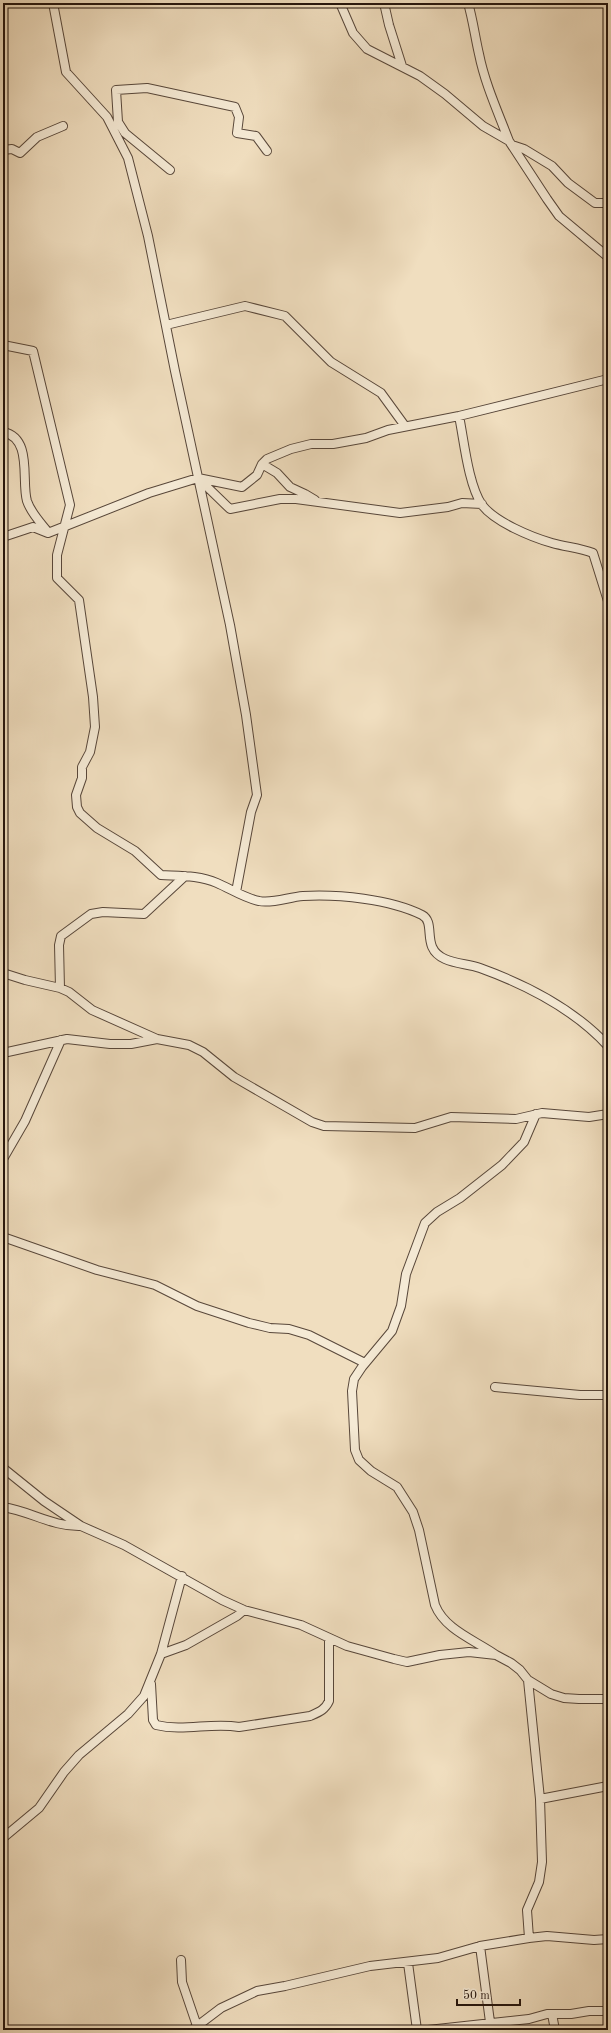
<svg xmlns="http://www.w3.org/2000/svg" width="611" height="2033" font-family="'Old Standard TT',serif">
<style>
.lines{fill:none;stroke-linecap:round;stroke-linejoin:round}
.street-casing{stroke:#58473a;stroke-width:10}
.street{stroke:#f5ead5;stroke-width:8}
</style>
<rect width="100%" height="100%" fill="#f0debf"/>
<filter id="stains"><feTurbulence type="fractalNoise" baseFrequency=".005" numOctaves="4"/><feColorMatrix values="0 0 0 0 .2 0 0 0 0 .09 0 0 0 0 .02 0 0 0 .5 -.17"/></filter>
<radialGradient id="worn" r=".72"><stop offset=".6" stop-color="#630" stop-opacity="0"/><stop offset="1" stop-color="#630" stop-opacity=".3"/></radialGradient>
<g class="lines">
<defs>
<path id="street" d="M53,3l13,69 41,45 21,41 20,78 27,135 55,254 16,90 11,80 -6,17 -15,80
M340,3l13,30 14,16 53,27 25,18 38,32 26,15 38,58 12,17 49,41
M384,3l5,22 13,41
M468,3c5,17 7,34 11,51 6,30 19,58 30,87
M512,145l12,4 28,17 16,17 27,20h13
M3,150l9,-1 8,4 17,-16 26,-11
M170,170l-45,-37 -7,-11 -2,-32 31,-2 88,19 4,10 -2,16 19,3 11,15
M166,325l79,-19 40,10 46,46 50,31 24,33
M3,345l30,6 37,154 -13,50v23l22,22 14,97 2,30 -5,25 -8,15v11l-6,17 1,12 3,6 17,15 38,23 26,24c19,1 38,0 56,8 14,6 27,15 42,18 13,3 30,-4 44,-5 35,-2 87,3 119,19 15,8 -2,33 23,44 11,5 24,5 35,9 47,17 94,41 128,78
M459,416c5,24 9,68 23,89 13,17 49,32 70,38 14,4 28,5 41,10l15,48
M3,432c30,6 18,49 24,69 4,12 13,21 21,31
M262,464l15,9 13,14 15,7 10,6
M199,479l31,30 50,-10h16l104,14 48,-6 14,-4 20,1
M3,537l30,-10 15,6 101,-40 49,-15 44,9 15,-12 5,-11 5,-5 24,-10 20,-5h22l33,-6 22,-8 71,-14 149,-37
M3,973l22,7 35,8 9,4 23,18 65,29 32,6 14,7 31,25 78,45 12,4 91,2 36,-11 65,2 26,-6 47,4 19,-3
M60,988l-1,-43 2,-9 30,-22 12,-2 41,2 41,-38
M3,1053l64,-14 43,5h21l26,-5
M3,1159l22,-38 36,-81
M3,1237l94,33 58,15 42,21 52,17 21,5 19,1 20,6 56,28
M495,1387l85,8h28
M3,1468l41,33 37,25 43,19 98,55 22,10 57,15 46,21 47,13 13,3 33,-7 29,-3 27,3 15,8 9,7 8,10 23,14 13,4 15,1h29
M3,1507c27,4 50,20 78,19
M161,1654l25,-9 51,-29 7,-6
M496,1655c-21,-15 -51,-25 -61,-50l-16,-75 -6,-18 -16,-25 -26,-16 -12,-11 -4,-10 -3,-59 2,-12 8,-12 30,-36 9,-25 5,-32 19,-51 12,-11 23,-14 42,-33 22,-23 12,-28
M528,1680l12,119 2,63 -3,20 -12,28 2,28
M151,1684l2,36 3,5c28,7 55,-3 83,2l71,-11c9,-4 15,-6 19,-15v-63
M540,1799l68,-13
M3,1838l36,-30 25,-36 15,-17 49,-41 16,-18 17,-42 21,-78
M480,1946l10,76
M181,1960l1,22 15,44
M408,1963l9,67
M552,2014l3,16
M192,2030l29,-22 36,-17 28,-5 85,-20 68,-8 42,-12 49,-8 18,-2 47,4 14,-1
M428,2030l101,-11 18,-5h24l18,-3h19"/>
</defs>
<!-- street casing -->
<use href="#street" class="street-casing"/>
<!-- street -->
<use href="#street" class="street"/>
</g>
<!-- margin -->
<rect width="611" height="2033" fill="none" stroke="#f0debf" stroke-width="16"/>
<rect x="4" y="4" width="603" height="2025" fill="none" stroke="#25150d" stroke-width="2"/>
<rect x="8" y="8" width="595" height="2017" fill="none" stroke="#25150d"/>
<!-- scale -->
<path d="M457 1999v6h63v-6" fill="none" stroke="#25150d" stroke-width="2"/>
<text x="463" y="1999" font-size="12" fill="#25150d" stroke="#f5ead5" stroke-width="3" paint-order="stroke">50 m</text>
<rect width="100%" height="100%" filter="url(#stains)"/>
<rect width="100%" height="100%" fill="url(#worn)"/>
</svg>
